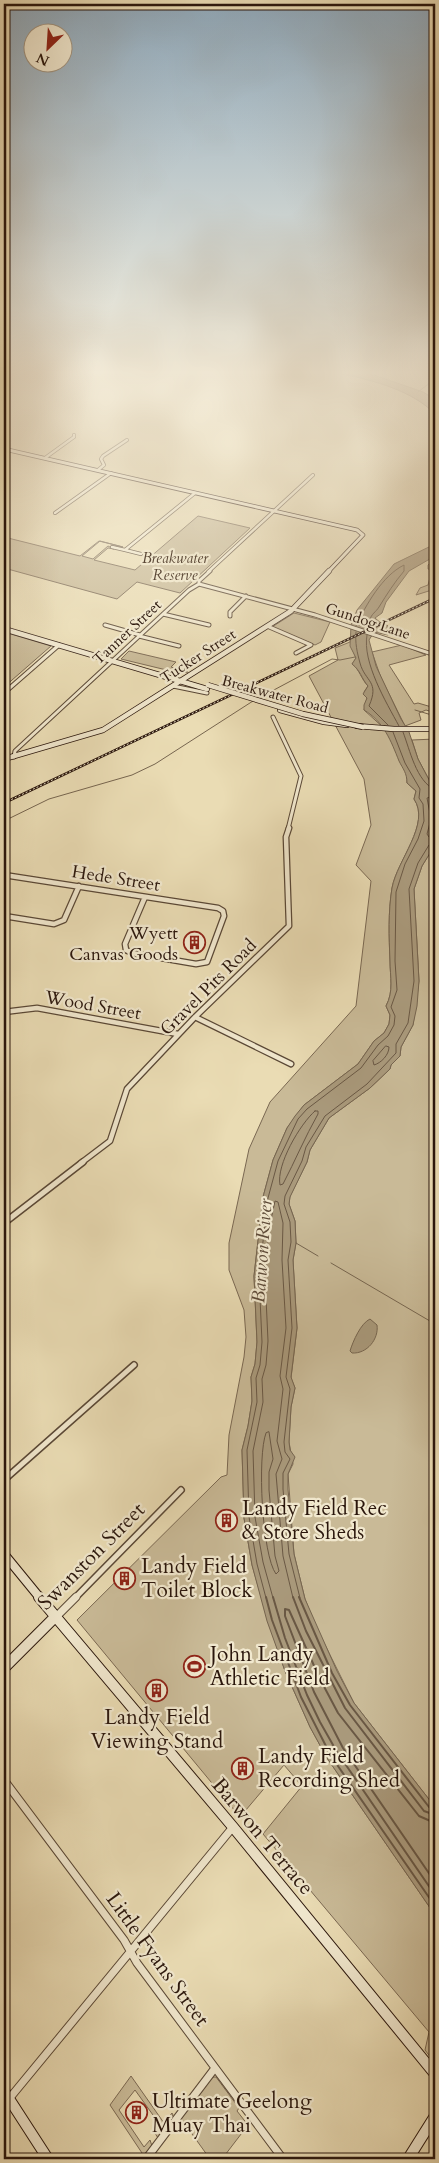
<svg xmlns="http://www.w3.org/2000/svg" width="439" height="2163" font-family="Cardo,serif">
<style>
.green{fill:#c9ba97;stroke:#7a6852}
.water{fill:#a9997b;stroke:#76654f}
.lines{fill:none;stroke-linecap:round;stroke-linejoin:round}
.shore-far1{stroke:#6a5844;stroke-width:1}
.shore{stroke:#6a5844;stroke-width:2}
.stream{stroke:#76654f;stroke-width:1}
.street-far4-casing{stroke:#5a4836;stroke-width:4}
.street-far3-casing{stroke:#5a4836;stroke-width:5}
.street-far2-casing{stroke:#5a4836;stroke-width:7}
.street-far1-casing{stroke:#5a4836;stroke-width:8}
.street-casing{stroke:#5a4836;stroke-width:9}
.secondary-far3-casing{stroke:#2a160c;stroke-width:4.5}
.secondary-far2-casing{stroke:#2a160c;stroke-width:6}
.secondary-far1-casing{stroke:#2a160c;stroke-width:10}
.secondary-casing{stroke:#2a160c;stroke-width:12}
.street-far4{stroke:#f1e8ce;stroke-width:2.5}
.street-far3{stroke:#f1e8ce;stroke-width:3}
.street-far2{stroke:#f1e8ce;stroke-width:4.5}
.street-far1{stroke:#f1e8ce;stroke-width:5}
.street{stroke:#f1e8ce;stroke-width:7}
.secondary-far3{stroke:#f1e8ce;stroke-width:3}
.secondary-far2{stroke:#f1e8ce;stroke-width:4.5}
.secondary-far1{stroke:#f1e8ce;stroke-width:8}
.secondary{stroke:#f1e8ce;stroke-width:10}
.rail-casing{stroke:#2a160c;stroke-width:2.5}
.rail{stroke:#f1e8ce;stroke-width:1;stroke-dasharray:2;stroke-linecap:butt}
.secondary-bridge-casing{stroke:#2a160c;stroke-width:6;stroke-linecap:butt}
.secondary-bridge{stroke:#f1e8ce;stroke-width:4.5}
.labels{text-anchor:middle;stroke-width:4.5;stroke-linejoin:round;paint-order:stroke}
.far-park-label{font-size:15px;font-style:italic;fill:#5a4736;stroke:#f1e8ce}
.far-street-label{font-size:15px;fill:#2a160c;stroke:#f1e8ce}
.street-label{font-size:18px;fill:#2a160c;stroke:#f1e8ce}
.poi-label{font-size:18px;fill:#2a160c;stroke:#f1e8ce;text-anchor:end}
.water-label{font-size:19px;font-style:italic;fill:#5d4a38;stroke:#f1e8ce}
.near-poi-label{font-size:21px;fill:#2a160c;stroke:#f1e8ce;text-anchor:start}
.near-street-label{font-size:21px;fill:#2a160c;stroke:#f1e8ce}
</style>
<rect width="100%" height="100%" fill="#eadcb4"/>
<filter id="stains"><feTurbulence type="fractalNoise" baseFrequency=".004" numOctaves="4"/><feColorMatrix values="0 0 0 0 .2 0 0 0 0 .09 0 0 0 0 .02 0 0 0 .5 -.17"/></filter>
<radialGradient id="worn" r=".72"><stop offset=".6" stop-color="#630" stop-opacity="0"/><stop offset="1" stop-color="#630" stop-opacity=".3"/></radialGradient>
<!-- green -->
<path class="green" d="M198,516l52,12 -70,65 -43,-11 -20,17 -113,-31v-31l76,19 19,-15 24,6 -23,-6 -18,15 11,3 15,-13 6,3 -6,-1 -14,12 41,10z
M435,556v33l-19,6 4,-7 8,-3 4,-15 -4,-1v-4l3,-3 -2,-3z
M294,613l36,9 -9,20 -6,3 -43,-18z
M4,632l47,14 -47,41z
M351,636h21l-20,13 4,9 -4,6c8,6 9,15 16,22l-4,6 3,6 -3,12 22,20 21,44v9l9,8 -2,8c17,25 -17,61 -22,89 -4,24 -3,49 -2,73 0,16 4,30 -4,45l4,9 -1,9 -5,9 -10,8 -16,23 -54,41 -17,23 -14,32 -10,37 -9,79 3,66 -2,22 -4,13 1,24 -4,25 -6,24 2,68 8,47 16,56 17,50 25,56 17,31 108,157v148l-10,-13 4,-18 -166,-198 39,-48 -18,-21 -44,52 -163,-197 144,-143 6,-2 2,-40 15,-78 2,-20 -2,-27 -15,-40v-27l20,-94 21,-47 86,-96 15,-125 -15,-16 15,-40 -7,-46 -55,-103 29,-16 -3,-12 15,-6z
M402,645l24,10 -37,10 25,39 4,-1 17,5v5l-9,-3 -7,3 2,7 -16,6 -24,-48 -9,-26z
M129,651l47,11 -5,5 17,5 -9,1 -58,-14z
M435,739v52l-17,-32 -6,-19z
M435,845v962l-81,-104 -38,-76 -11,-28 -11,-45 -6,-80 5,-10 -4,-22 2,-35 4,-19 -4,-10 6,-50 -4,-68 3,-17 -1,-22 -6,-17 1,-8 17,-34 3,-12 19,-32 41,-30 20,-19 1,-4 9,-9 1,-9 12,-22 6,-44 -5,-92 8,-23z
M131,2076l33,47 8,-10 1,2 -15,23 -5,-8 5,-8 -23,-32 -16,20 25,37 6,-7 2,6 -8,10 -34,-51z
M214,2077h2l23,31 -2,3 11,14 -26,34h-12l-28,-39 -10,12h-3l22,-29 3,-1 16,-24z"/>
<!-- water -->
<path class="water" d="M342,374h29l52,18 12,7v15c-22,-23 -62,-34 -93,-40z
M435,544v12l-26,15 -23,31 -4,11 -7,5 8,7h4l5,7 -4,3 -14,-3 -5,8 7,26 25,53 8,13 9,27 17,32v54l-13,21 -8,23 5,92 -2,25 -4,19 -12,22 -1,9 -9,9 -1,4 -20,19 -41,30 -19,32 -3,12 -17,35 -1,7 6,17 1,22 -3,17 4,68 -6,49 4,11 -4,19 -2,35 1,8 5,7 -7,17v15l6,65 11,45 32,72 17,32 81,104v108l-108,-157 -17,-31 -25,-56 -18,-50 -15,-56 -8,-47 -2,-68 6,-24 4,-25 -1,-24 4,-13 2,-22 -3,-66 9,-79 10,-37 14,-32 8,-12 9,-11 54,-41 16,-23 10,-8 5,-9 1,-9 -4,-9c8,-15 4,-29 4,-45 -1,-24 -2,-49 2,-73 5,-28 39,-64 22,-89l2,-8 -9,-8c0,-10 -4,-14 -8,-22 -8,-20 -15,-39 -35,-51v-5l3,-7 -4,-4 5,-8c-7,-8 -7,-15 -16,-22l4,-6 -6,-12 1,-21 6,-15 37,-46z
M370,1319l7,6c2,14 -10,29 -25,28l-2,-2c3,-10 11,-28 20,-32z"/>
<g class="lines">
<!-- shore-far1 -->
<path class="shore-far1" d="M356,626c10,-21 26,-50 48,-61v6c-10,12 -17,23 -25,36 -3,5 -8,7 -9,13l4,6 -5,4
M356,632c-1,11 1,20 4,31 5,19 20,18 9,43l19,19
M367,635c-5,27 19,67 32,91
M403,732c7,18 13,49 32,58
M435,796l-8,2 4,21 -4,15 2,3 6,-1
M386,1046l3,1c0,8 -8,16 -15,18l-1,-4z
M315,1111h3v3c-13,23 -23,47 -35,70l-3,1c-4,-20 20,-61 35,-74z
M269,1432l4,27 -4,13v18l6,66 4,15 -3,3c-14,-19 -19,-118 -10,-141z
M266,1598l-9,-34 -8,-47 -2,-67 10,-48 -1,-24 4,-13 2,-23 -3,-66 9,-78 10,-37 20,-42 9,-10 54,-41 17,-23 10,-9 6,-11 1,-9 -4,-9 6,-17 -2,-29 1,-69 9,-28 13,-25 6,-18 -1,-17 -4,-6 1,-9 -15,-26 -12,-31
M273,1598l-10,-36 -8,-45 -2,-66 10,-49 -1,-23 4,-14 2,-24 -3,-65 4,-47 6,-28 3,1 5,21 -1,37 4,68 -6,48 3,13 -6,52 5,18 -6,15 7,82 10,42
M300,1598l-11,-44 -6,-65v-16l7,-14 -5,-7 -1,-10 6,-53 -4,-12 6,-49 -4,-68 3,-18 -1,-20 -6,-18 1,-8 17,-35 4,-14 19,-31 42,-32 29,-31v-9l12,-21 6,-42 -5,-92 9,-26 11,-18 6,-3"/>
<!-- shore -->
<path class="shore" d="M266,1597l6,23 29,77 30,59 104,150
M273,1597l12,41 22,57 13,27 17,30 98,143
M293,1597l13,34 39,77 79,103 11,4
M299,1597l33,76 18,32 79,102 6,2
M435,1823l-16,-7 -81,-103 -18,-34 -31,-69 -4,-1v7l29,76 29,56 92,134"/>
<!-- stream -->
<path class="stream" d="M418,392l17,-13
M257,699l75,-40 8,1 15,-3
M415,710l20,6
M4,821l45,-22 83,-24 23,-11 98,-63
M296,1243l22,13
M331,1263l104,61"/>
<defs>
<path id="street-far4" d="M45,458l29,-21v-2
M98,470l6,-5 -3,-6 2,-3 24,-16
M55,513l56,-40
M112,547l13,3
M141,554l-16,-4 70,-57
M208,572l105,-97"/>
<path id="street-far3" d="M199,584l116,31 120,40
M163,614l46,11
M230,616v-4l16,-16
M105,625l35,10
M267,626l44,19 -15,8
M139,636l40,10
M173,686l34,7
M4,693l55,-48
M273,717l28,59 -13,53
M14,757l1,-6 174,-161 10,-6v-3l11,-10"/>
<path id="street-far2" d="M4,875l214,33 5,3 1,5 -17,46 -11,2 -64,-11 -6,-3 -1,-6 20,-47
M4,916l50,8 10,-4 15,-34
M4,1012l33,-4 141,26
M195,1017l96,47
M81,1163l29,-22 17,-52 68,-72 94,-91 -3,-89 3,-9"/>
<path id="street-far1" d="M4,1223l79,-61
M4,1480l130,-115
M75,1598l106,-108"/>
<path id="street" d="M56,1617l20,-20
M4,1780l120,160 13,23 146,196
M4,2105l229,-278
M146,2159l69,-91"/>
<path id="secondary-far3" d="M4,449l353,81 6,5 -35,37"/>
<path id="secondary-far2" d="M4,629l203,60
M280,710l44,12 23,3
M357,726l37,3h41
M4,759l99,-29 188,-119 38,-40
M4,772v10"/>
<path id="secondary-far1" d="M4,1554l36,44"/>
<path id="secondary" d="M39,1597l194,230 202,247
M4,1668l51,-51
M4,2091l44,68
M408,2159l27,-43"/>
</defs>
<!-- street-far4 casing -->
<use href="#street-far4" class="street-far4-casing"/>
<!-- street-far3 casing -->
<use href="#street-far3" class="street-far3-casing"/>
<!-- street-far2 casing -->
<use href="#street-far2" class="street-far2-casing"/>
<!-- street-far1 casing -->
<use href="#street-far1" class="street-far1-casing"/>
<!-- street casing -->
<use href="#street" class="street-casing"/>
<!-- secondary-far3 casing -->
<use href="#secondary-far3" class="secondary-far3-casing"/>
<!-- secondary-far2 casing -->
<use href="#secondary-far2" class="secondary-far2-casing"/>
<!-- secondary-far1 casing -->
<use href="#secondary-far1" class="secondary-far1-casing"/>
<!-- secondary casing -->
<use href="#secondary" class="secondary-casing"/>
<!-- street-far4 -->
<use href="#street-far4" class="street-far4"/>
<!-- street-far3 -->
<use href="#street-far3" class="street-far3"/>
<!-- street-far2 -->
<use href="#street-far2" class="street-far2"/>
<!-- street-far1 -->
<use href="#street-far1" class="street-far1"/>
<!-- street -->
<use href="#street" class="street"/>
<!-- secondary-far3 -->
<use href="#secondary-far3" class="secondary-far3"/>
<!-- secondary-far2 -->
<use href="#secondary-far2" class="secondary-far2"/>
<!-- secondary-far1 -->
<use href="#secondary-far1" class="secondary-far1"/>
<!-- secondary -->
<use href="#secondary" class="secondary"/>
<defs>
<path id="rail" d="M4,803l431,-205"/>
</defs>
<!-- rail casing -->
<use href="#rail" class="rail-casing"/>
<!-- rail -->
<use href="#rail" class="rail"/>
<defs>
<path id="secondary-bridge" d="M208,685l95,29 60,13"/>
</defs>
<!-- secondary-bridge casing -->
<use href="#secondary-bridge" class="secondary-bridge-casing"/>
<!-- secondary-bridge -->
<use href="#secondary-bridge" class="secondary-bridge"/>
</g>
<!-- sky -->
<linearGradient id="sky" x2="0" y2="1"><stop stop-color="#8fa9bc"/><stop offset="0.55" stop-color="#f6efdd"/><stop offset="1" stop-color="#f6efdd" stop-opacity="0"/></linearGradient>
<rect width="439" height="677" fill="url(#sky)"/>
<!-- icons -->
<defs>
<symbol id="building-ring" viewBox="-11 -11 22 22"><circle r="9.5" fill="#f1e8ce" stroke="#8f2418" stroke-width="1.5"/><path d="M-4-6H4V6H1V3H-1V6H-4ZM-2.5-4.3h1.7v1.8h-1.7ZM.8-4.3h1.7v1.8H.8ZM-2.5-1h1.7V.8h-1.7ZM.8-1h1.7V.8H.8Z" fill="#8f2418"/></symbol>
<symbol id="stadium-ring" viewBox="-11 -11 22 22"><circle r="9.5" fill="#f1e8ce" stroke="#8f2418" stroke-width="1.5"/><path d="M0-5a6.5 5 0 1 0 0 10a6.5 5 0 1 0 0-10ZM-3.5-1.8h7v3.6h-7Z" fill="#8f2418"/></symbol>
</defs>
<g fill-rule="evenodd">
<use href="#building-ring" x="182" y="930" width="25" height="25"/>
<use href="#building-ring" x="214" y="1508" width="25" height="25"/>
<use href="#building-ring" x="112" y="1566" width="25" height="25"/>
<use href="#stadium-ring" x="182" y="1654" width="25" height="25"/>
<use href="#building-ring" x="144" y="1678" width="25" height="25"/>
<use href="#building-ring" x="230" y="1756" width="25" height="25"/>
<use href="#building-ring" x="124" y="2100" width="25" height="25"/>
</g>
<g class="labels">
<!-- far-park labels -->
<g class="far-park-label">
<text x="175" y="563">Breakwater<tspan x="175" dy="17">Reserve</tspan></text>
</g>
<!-- far-street labels -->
<g class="far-street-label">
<text transform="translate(368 621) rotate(18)" y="5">Gundog Lane</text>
<text transform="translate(127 632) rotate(-43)" y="5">Tanner Street</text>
<text transform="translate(198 656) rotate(-33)" y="5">Tucker Street</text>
<text transform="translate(275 694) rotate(15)" y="5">Breakwater Road</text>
</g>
<!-- street labels -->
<g class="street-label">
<text transform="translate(116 878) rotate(9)" y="6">Hede Street</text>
<text transform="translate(208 987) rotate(-45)" y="6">Gravel Pits Road</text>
<text transform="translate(93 1005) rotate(10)" y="6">Wood Street</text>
</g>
<!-- poi labels -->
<g class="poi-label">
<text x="178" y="939">Wyett<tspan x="178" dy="21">Canvas Goods</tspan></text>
</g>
<!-- water labels -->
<g class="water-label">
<text transform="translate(261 1251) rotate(-86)" y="7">Barwon River</text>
</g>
<!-- near-poi labels -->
<g class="near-poi-label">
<text x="242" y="1515">Landy Field Rec<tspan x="242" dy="24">&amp; Store Sheds</tspan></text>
<text x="141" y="1573">Landy Field<tspan x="141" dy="24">Toilet Block</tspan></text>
<text x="210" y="1661">John Landy<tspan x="210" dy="24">Athletic Field</tspan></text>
<text x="157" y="1724" text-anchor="middle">Landy Field<tspan x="157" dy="24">Viewing Stand</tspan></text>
<text x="258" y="1763">Landy Field<tspan x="258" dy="24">Recording Shed</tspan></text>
<text x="152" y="2108">Ultimate Geelong<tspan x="152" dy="24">Muay Thai</tspan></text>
</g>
<!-- near-street labels -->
<g class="near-street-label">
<text transform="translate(91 1556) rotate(-45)" y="7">Swanston Street</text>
<text transform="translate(263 1836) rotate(50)" y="7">Barwon Terrace</text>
<text transform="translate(158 1959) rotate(54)" y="7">Little Fyans Street</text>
</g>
</g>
<!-- margin -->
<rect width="439" height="2163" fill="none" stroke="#eadcb4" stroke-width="20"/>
<rect x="5" y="5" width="429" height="2153" fill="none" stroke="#2a160c" stroke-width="2.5"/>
<rect x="10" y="10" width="419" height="2143" fill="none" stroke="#2a160c"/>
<!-- north arrow -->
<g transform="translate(48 48) rotate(205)"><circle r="24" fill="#f1e8ce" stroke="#a19480"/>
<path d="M0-4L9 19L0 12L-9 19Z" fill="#8f2418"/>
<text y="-8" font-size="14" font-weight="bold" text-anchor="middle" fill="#2a160c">N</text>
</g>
<rect width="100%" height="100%" filter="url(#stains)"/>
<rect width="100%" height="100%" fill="url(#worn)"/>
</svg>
